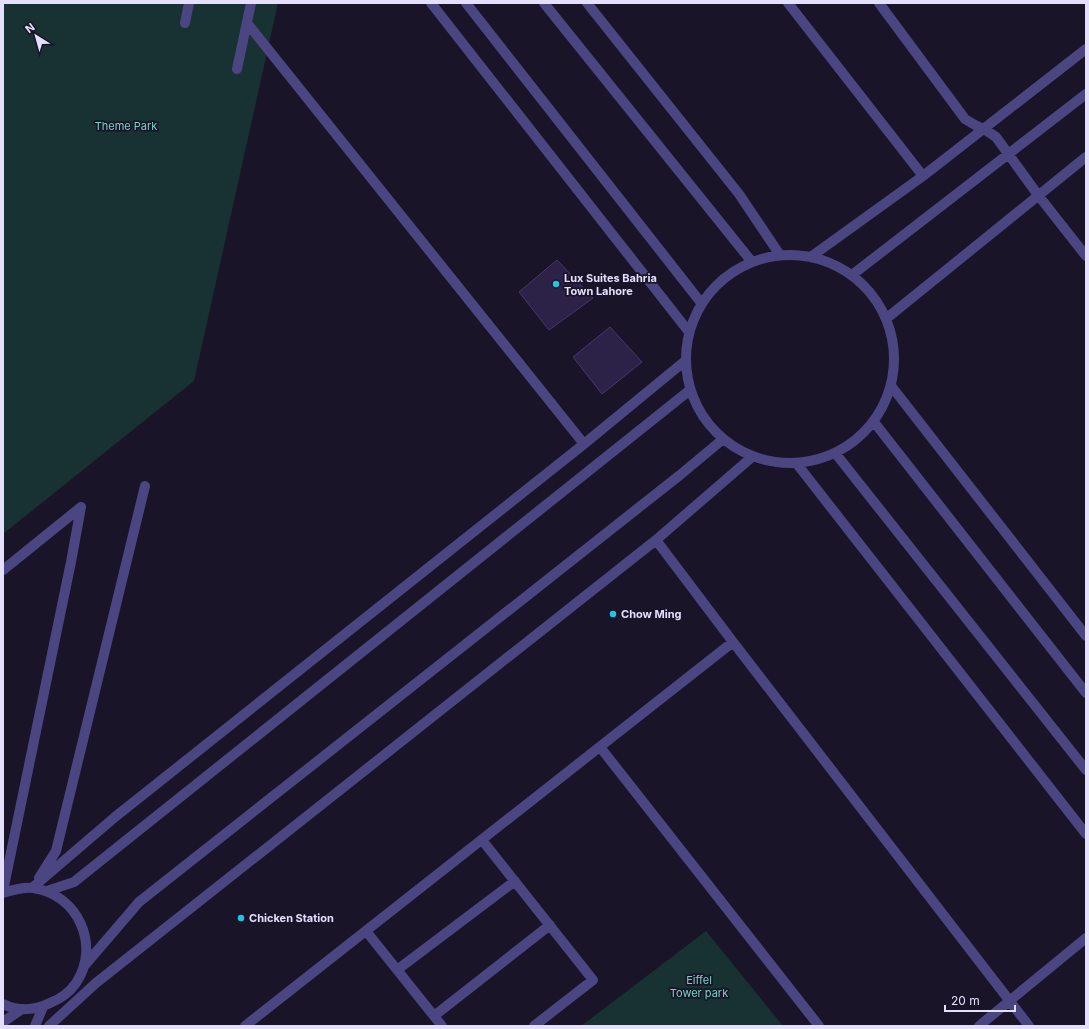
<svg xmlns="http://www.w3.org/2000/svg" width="1089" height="1029" font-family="Inter,sans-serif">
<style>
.green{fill:#183132}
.building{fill:#2c2247;stroke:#463770}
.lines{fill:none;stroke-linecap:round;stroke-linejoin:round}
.minor{stroke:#4b4582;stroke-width:10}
.poi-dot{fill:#22c4e4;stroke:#191428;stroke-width:1.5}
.labels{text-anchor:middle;stroke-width:3.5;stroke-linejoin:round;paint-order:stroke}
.park-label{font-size:11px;fill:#73d4c2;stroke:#191428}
.poi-label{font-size:11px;font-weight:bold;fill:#e4dffb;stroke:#191428;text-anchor:start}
</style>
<rect width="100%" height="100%" fill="#191428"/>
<!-- green -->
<path class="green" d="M3,3h275l-84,378 -191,153z
M706,931l77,95h-202z"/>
<!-- building -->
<path class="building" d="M557,260l36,38 -44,32 -30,-38z
M610,327l32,35 -40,32 -29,-37z"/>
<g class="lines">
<!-- minor -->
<path class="minor" d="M431,3l258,329
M466,3l236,301
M544,3l208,259
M587,3l152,191 41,61
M788,3l135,173
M879,3l86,116 10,6 9,4 12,8 42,58 48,61
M185,23l4,-20
M247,23l337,421
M237,69l14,-66
M686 359a104 104 0 1 1 208 0a104 104 0 1 1-208 0Z
M812,256l111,-80 163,-127
M852,275l234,-181
M887,318l199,-161
M892,387l194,249
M874,422l212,271
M836,454l250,316
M797,464l289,370
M656,540l77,102 296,384
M3,570l78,-63
M600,747l219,279
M482,840l111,140 -59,46
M39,878l17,-27 89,-365
M32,888l83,-71 469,-373 101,-83
M3,891l68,-329 10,-55
M47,891l27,-9 616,-492
M3,893c10,-3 20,-6 30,-5 45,6 68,58 43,95 -6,9 -16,16 -26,20 -14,7 -32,9 -47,1
M366,931l76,95
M85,965l54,-63 541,-427 42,-35
M397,970l118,-89
M434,1016l116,-91
M3,1022l19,-13
M35,1026l8,-19
M49,1026l47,-43 560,-443 96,-83
M245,1026l488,-384
M979,1026l107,-88"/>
</g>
<!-- markers -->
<g class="poi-dot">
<circle cx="556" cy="284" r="4"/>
<circle cx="613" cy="614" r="4"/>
<circle cx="241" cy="918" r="4"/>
</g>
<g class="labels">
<!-- park labels -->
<g class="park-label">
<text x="126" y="130">Theme Park</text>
<text x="699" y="984">Eiffel<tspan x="699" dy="13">Tower park</tspan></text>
</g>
<!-- poi labels -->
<g class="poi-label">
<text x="564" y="282">Lux Suites Bahria<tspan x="564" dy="13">Town Lahore</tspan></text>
<text x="621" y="618">Chow Ming</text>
<text x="249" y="922">Chicken Station</text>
</g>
</g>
<!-- border -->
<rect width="1089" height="1029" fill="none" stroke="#e4dffb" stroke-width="8"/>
<!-- north arrow -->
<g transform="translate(36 36) rotate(323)" stroke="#191428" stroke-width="3" paint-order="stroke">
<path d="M0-3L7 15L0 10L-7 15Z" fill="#e4dffb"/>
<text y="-6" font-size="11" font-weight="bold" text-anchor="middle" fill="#e4dffb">N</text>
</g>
<!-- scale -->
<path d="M945 1005v6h70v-6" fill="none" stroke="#e4dffb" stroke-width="2"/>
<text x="951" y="1005" font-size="12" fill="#e4dffb" stroke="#191428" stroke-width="3" paint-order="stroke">20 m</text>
</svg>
